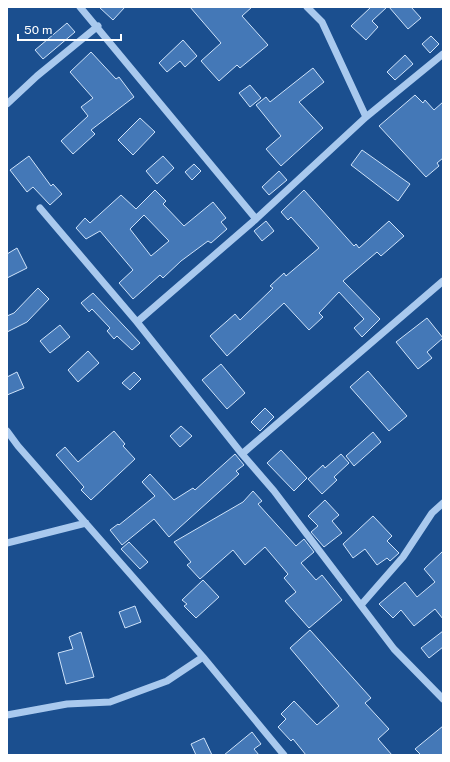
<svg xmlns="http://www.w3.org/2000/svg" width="450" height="762" font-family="'Public Sans',sans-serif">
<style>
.building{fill:#4478b7;stroke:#cfe3fa;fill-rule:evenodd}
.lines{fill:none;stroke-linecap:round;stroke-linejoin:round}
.minor{stroke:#a9c9ee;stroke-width:7}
</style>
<rect width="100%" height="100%" fill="#1b4f8f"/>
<!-- building -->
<path class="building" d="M99,7h26l-12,13z
M190,7h62l-10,9 26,29 -28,23 -3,-3 -18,16 -18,-20 20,-18z
M371,7h16l-15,14 6,6 -12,13 -15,-14z
M389,7h22l10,11 -13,11z
M67,23l8,9 -32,27 -8,-9z
M431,36l8,8 -9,9 -8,-9z
M183,40l14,16 -12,11 -5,-6 -13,11 -8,-9z
M91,52l25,27 3,-2 15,20 -43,33 4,4 -22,20 -12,-13 27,-25 -7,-9 12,-9 -23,-26z
M405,55l8,9 -18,16 -8,-8z
M313,68l11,14 -25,20 24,26 -42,38 -15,-17 15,-13 -25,-31 10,-8 4,5z
M250,85l11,13 -11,9 -11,-14z
M415,95l8,8 2,-3 9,10 9,-8v56l-6,5 2,3 -13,11 -47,-51z
M140,118l15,14 -22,23 -15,-15z
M362,150l48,34 -12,17 -47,-36z
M29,156l22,30 2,-2 9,10 -12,11 -17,-18 -6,5 -17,-22z
M163,156l11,12 -17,16 -11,-13z
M194,164l7,7 -9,9 -7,-8z
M279,171l8,9 -18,15 -7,-8z
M155,190l11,11 -3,3 21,22 29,-24 13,16 -5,4 6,7 -16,14 -3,-2 -27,20 -18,17 -3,-3 -27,24 -14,-16 14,-13 -33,-39 -14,8 -10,-11 9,-10 5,5 31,-28 15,14zM144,215l25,26 -18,15 -21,-27z
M304,190l50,56 2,-2 3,4 30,-27 15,15 -23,20 -4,-4 -34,29 37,38 -18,18 -8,-9 10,-9 -25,-27 -20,21 4,4 -14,13 -25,-27 -57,53 -17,-20 25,-22 5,6 33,-32 -3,-2 14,-13 2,3 33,-28 -28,-31 -3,3 -7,-8z
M266,221l8,10 -12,10 -8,-10z
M17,248l10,20 -20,10v-24z
M38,288l11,11 -22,23 -20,10v-16l7,-3z
M93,293l47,50 -8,7 -15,-14 -3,3 -7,-8 3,-3 -18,-19 -3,3 -8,-9z
M427,318l16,20 -16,14 5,6 -14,11 -22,-27z
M60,325l10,12 -20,16 -10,-12z
M88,351l11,12 -21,19 -10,-12z
M221,364l24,29 -18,16 -25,-29z
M368,371l39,45 -18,15 -39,-44z
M17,372l7,16 -17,7v-18z
M134,372l7,7 -11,11 -8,-7z
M265,408l9,9 -14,14 -9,-9z
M181,426l11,10 -12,11 -10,-11z
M114,431l11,13 -2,2 12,13 -44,41 -10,-10 3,-3 -28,-32 9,-8 13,15z
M373,432l8,10 -27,24 -8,-10z
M281,450l26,28 -13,13 -27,-28z
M235,454l9,11 -8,6 3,3 -70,63 -15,-18 -32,26 -12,-15 8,-6 1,1 36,-29 -13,-14 8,-8 24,26 19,-12 2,2z
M341,454l8,9 -15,14 3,3 -15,14 -14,-15 15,-14 2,3z
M253,491l9,10 -4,3 38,42 8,-7 10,13 -13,11 15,17 6,-5 20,25 -33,28 -24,-27 11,-9 -12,-14 4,-4 -23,-27 -20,18 -12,-15 -33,29 -13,-14 4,-3 -17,-20 69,-40z
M325,500l14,15 -7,6 10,12 -18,14 -13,-15 7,-6 -10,-10z
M373,516l19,20 -5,5 12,12 -9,8 -3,-3 -10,7 -12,-16 -12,9 -10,-14z
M129,542l19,20 -8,7 -19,-20z
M443,551v68l-8,-10 -21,17 -13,-16 -8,8 -14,-14 26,-22 12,15 18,-15 -11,-13z
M203,580l16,17 -23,21 -12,-12 3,-2 -5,-4z
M135,606l6,16 -16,6 -6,-16z
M310,630l61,68 -6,5 24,26 -11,10 14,16h-86l-13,-16 -2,2 -13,-14 8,-8 -5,-5 13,-13 23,24 22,-19 -49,-58z
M443,631v16l-14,11 -8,-10z
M81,632l13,45 -28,7 -8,-31 15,-4 -4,-12z
M443,726v29h-22l-6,-6z
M252,732l9,12 -7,5 5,6h-35z
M204,738l8,17h-16l-5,-11z"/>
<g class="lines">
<!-- minor -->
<path class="minor" d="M80,7l176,212
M307,7l15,15 44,95
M443,54l-77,63 -110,102 -119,103 105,132 32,37 120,158 49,50
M7,104l30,-28 61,-50
M40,208l97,114
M7,431l11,15 185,211 81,98
M242,454l201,-173
M7,543l79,-20
M361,605l42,-48 29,-44 11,-10
M7,715l60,-11 43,-2 57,-21 36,-24"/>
</g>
<!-- border -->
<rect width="450" height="762" fill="none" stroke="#ffffff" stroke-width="16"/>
<!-- scale -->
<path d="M18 34v6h103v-6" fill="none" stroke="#ffffff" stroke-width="2"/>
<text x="24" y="34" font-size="12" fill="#ffffff" stroke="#1b4f8f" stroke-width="3" paint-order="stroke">50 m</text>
</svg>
